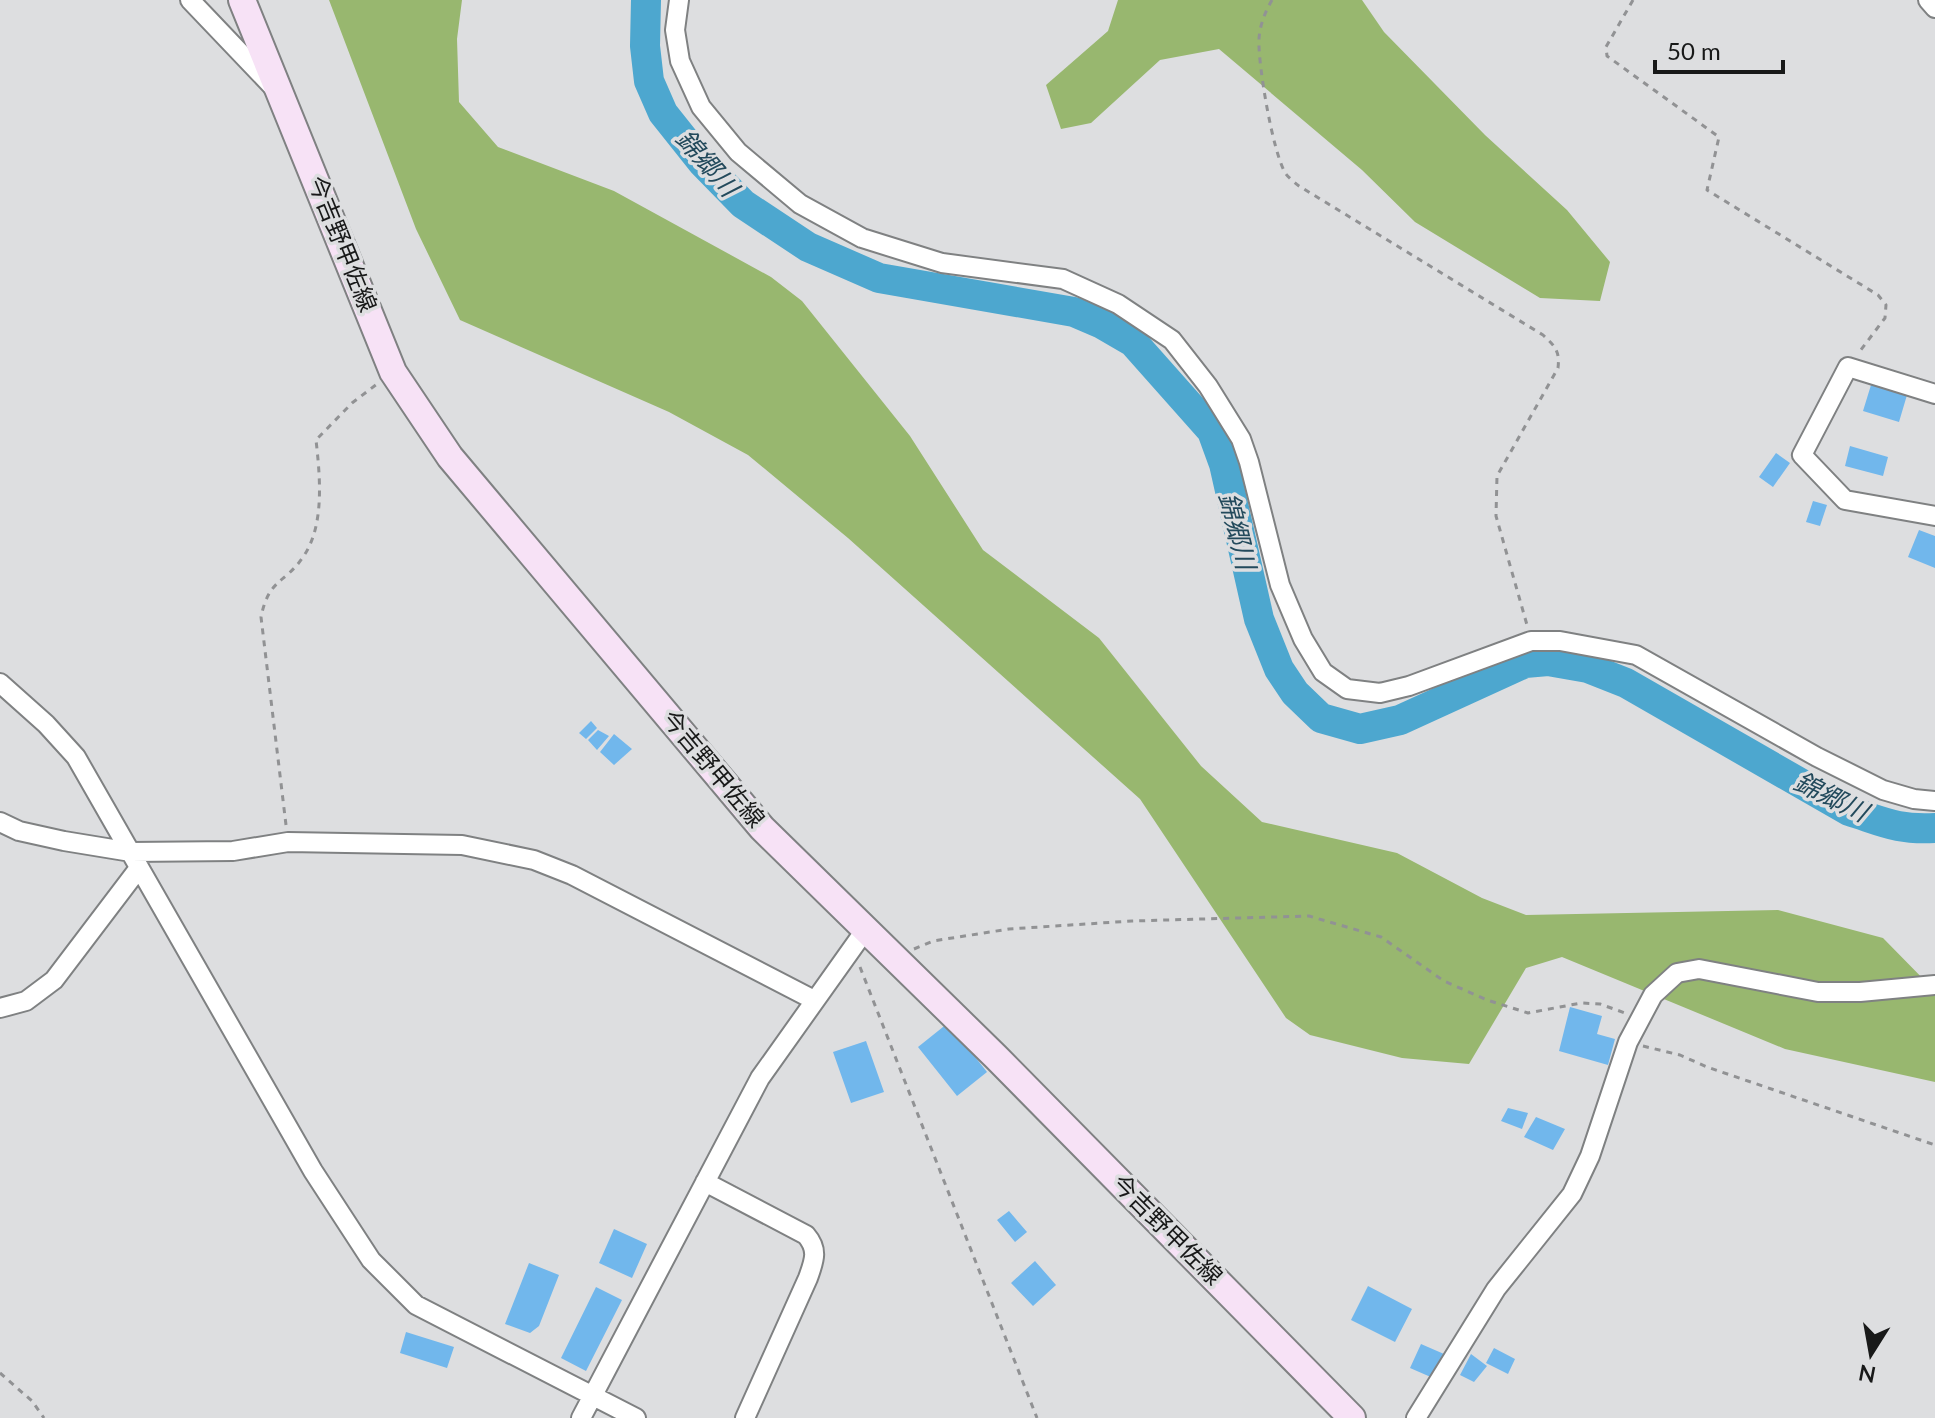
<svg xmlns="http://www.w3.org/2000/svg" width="1935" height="1418" font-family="Lato,'Noto Sans JP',sans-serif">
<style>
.forest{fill:#98b76f}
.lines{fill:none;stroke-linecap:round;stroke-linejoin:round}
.river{stroke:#4da7cf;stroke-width:30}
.building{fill:#71b7ec}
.minor-casing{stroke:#7f8182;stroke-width:22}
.secondary-casing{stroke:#7f8182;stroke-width:30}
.path{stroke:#919294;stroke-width:3;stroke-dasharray:6 6;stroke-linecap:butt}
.minor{stroke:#fff;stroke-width:18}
.secondary{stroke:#f7e2f6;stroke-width:26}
.labels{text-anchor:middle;stroke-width:7;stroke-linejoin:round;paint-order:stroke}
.street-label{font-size:24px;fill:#181919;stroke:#dddee0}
.water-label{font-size:26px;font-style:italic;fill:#234a5c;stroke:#dddee0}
</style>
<rect width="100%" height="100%" fill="#dddee0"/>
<!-- forest -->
<path class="forest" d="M329,0h133l-5,39 2,63 39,45 116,44 157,86 31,24 108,135 73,114 116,88 102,128 61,56 135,31 85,45 44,17 252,-5 105,28 52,53v91l-150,-33 -223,-92 -36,11 -57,96 -67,-6 -92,-23 -24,-17 -146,-219 -292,-261 -100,-83 -79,-43 -209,-92 -44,-91z
M1118,0h244l22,32 101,103 82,75 43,52 -10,39 -60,-3 -125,-76 -53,-52 -143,-121 -59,11 -69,63 -30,6 -15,-44 62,-54z"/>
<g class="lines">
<!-- river -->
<path class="river" d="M646,0l-1,46 4,35 14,32 39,49 41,42 65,43 71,31 195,34 28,12 31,18 79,89 12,33 35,155 20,50 16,24 26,25 39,11 40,-9 125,-57 23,-2 40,7 38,15 223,128c35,11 48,19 86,17"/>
</g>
<!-- building -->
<path class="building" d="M1871,385l36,10 -8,27 -36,-11z
M1850,446l38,11 -5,19 -38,-10z
M1776,453l14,10 -17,24 -14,-10z
M1813,501l14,4 -7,21 -14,-4z
M1919,530l16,6v32l-27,-11z
M591,721l6,7 -11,11 -7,-6z
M598,730l11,6 -12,14 -9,-10z
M614,734l18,15 -18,16 -14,-13z
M1570,1007l32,9 -5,18 18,5 -7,26 -49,-14z
M948,1023l39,49 -30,24 -39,-49z
M866,1041l18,51 -33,11 -18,-51z
M1508,1108l20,5 -6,16 -21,-8z
M1536,1117l29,12 -12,21 -29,-13z
M1009,1211l18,21 -12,10 -18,-22z
M614,1229l33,15 -15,34 -33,-15z
M1035,1261l21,24 -23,21 -22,-23z
M529,1263l30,12 -20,51 -9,7 -25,-9z
M1368,1286l44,23 -17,33 -44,-22z
M596,1287l26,13 -36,71 -25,-13z
M406,1332l48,15 -7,21 -47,-15z
M1421,1344l23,10 -11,24 -23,-10z
M1494,1348l21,11 -7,15 -22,-11z
M1471,1354l16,12 -13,16 -14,-7z"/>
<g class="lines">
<defs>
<path id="minor" d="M190,0l83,87
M679,0l-4,30 5,31 21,46 37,45 62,52 62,34 80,25 121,16 55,25 54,36 36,46 33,53 8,23 31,123 23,54 20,33 24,17 33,4 29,-7 122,-45h29l76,14 181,102 66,33 31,9 21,2
M1928,0l7,8
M1935,394l-87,-27 -46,88 43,45 90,16
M0,683l46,41 30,33 237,414 58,89 45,45 220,113
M0,822l19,9 45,10 67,11 102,-1 55,-9 174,3 72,15 38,15 242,125
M0,1008l26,-7 28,-21 85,-112
M705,1182l101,53c13,15 8,26 2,43l-63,140
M581,1418l179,-340 106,-149
M1416,1418l80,-129 76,-95 18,-38 38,-114 25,-47 24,-22 22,-4 119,23h42l75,-7"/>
<path id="secondary" d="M242,0l151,372 57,85 312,371 234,229 356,361"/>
</defs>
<!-- minor casing -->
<use href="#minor" class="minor-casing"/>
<!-- secondary casing -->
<use href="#secondary" class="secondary-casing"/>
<!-- path -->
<path class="path" d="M1272,0c-7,12 -13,27 -13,41 -1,23 14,114 27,133 3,4 9,9 13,12l244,149c12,11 17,16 15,33l-61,108 -1,40 31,109
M1633,0l-27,47 1,9 112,81 -12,53 171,105 8,10 -1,13 -25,33
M286,825l-25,-208c8,-39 24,-33 42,-60 22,-31 17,-81 13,-117l36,-37 25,-19
M914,949l19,-8 76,-12 123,-8 177,-5 72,21 63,44 43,19 41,13 53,-10 19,1 25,9
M860,967l177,451
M1643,1046l37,9 27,12 228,78
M0,1373l32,28 12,17"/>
<!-- minor -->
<use href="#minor" class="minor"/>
<!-- secondary -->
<use href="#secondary" class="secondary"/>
</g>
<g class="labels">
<!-- street labels -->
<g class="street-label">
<text transform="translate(342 244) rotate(68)" y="8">今吉野甲佐線</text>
<text transform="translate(713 769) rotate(50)" y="8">今吉野甲佐線</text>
<text transform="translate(1167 1230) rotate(45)" y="8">今吉野甲佐線</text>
</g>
<!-- water labels -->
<g class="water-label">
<text transform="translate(707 163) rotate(49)" y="9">錦郷川</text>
<text transform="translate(1237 531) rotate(76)" y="9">錦郷川</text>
<text transform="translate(1831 797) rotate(26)" y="9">錦郷川</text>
</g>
</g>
<!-- north arrow -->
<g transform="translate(1871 1354) rotate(191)" stroke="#dddee0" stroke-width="6" paint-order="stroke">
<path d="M0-6L14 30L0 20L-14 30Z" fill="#181919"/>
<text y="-12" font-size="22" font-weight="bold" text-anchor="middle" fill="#181919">N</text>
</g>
<!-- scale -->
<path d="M1655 60v12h128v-12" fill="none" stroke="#181919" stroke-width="4"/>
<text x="1667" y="60" font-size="24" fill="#181919" stroke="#dddee0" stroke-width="6" paint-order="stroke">50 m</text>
</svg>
